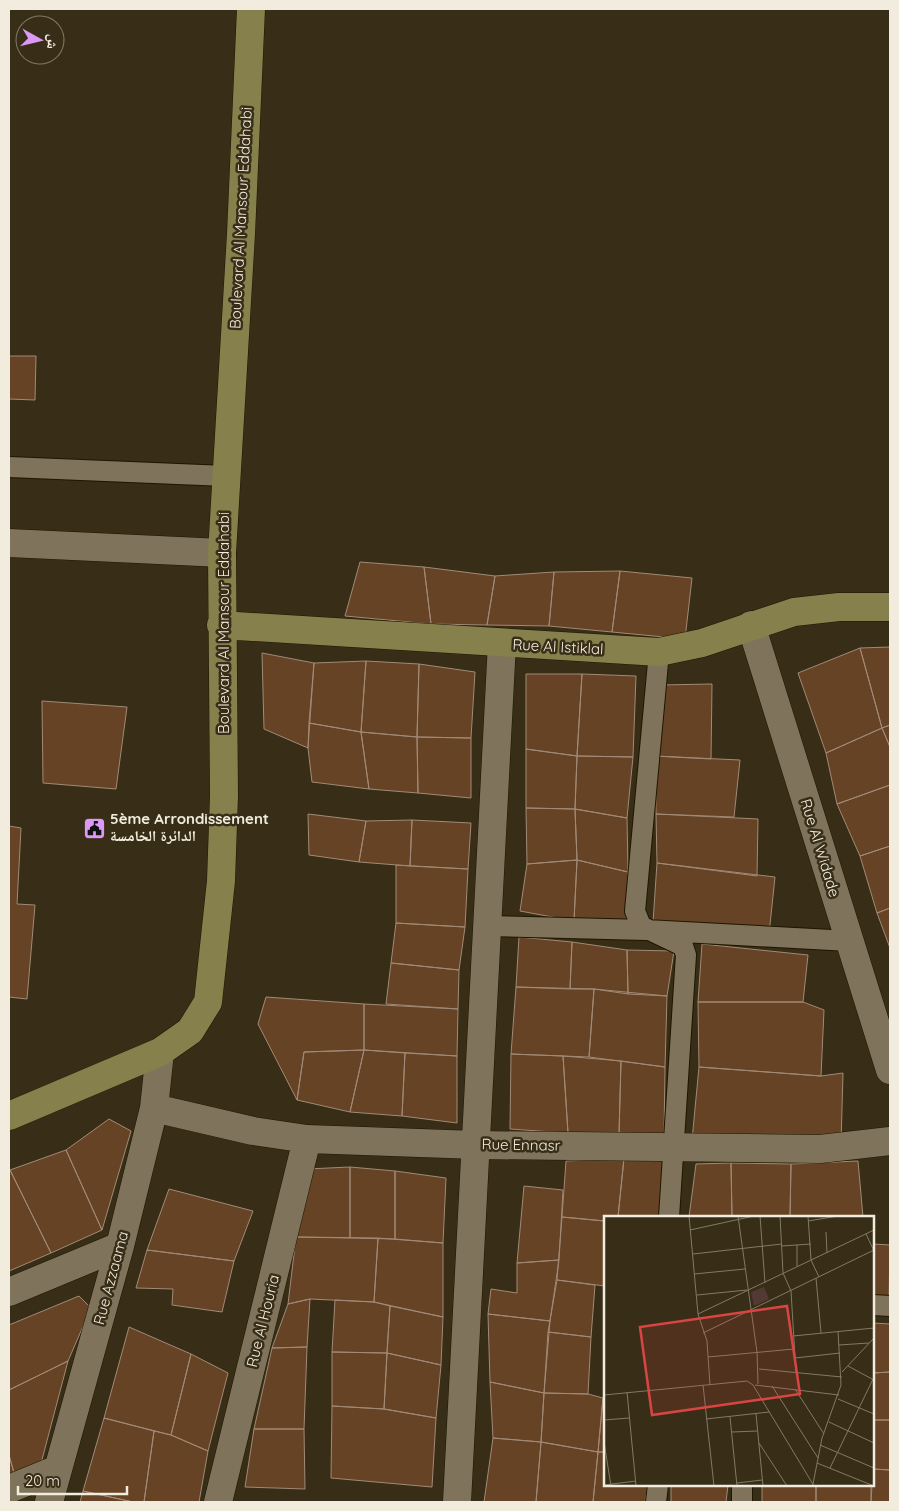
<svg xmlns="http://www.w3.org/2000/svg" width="899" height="1511" font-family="Quicksand,'Noto Naskh Arabic',sans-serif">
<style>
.building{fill:#664325;stroke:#a18a77}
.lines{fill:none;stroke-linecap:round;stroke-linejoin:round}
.lane-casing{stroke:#1f1601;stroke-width:22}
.street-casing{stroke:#1f1601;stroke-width:29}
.secondary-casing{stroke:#1f1601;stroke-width:29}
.lane{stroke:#7f745b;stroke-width:20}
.street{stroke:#7f745b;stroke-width:28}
.secondary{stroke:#86804c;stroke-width:28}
.labels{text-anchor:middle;stroke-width:5;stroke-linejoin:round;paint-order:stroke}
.street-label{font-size:15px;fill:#f2ecde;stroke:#382e17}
.poi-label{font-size:15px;font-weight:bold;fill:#f2ecde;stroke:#382e17;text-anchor:start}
.inset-road{fill:none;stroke:#827a67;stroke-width:1}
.view{fill:#da4543;fill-opacity:0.15;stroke:#da4543;stroke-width:2.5}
.inset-edge{fill:none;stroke:#f2ecde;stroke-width:2.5}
</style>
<rect width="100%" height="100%" fill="#382e17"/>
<!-- building -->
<path class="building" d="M9,356h27l-1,44 -26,-1z
M360,562l64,5 7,57 -86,-8z
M424,567l71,9 -8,49 -56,-1z
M620,571l72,7 -7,61 -73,-7z
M620,571l-8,61 -63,-6 5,-54z
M554,572l-5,54 -62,-1 8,-49z
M890,647v78l-8,3 -22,-80z
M860,648l22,80 -56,25 -28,-80z
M262,653l52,10 -6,85 -44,-19z
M366,661l53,3 -2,73 -56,-5z
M366,661l-5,71 -52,-9 5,-60z
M419,664l56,8 -4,66 -54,-1z
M526,674h56l-5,82 -51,-7z
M582,674l54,2 -3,81 -56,-1z
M712,684l-1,75 -56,-3 6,-71z
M42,701l85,6 -11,82 -73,-6z
M309,723l52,9 8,57 -57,-7 -4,-34z
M890,725v22l-8,-19z
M882,728l8,19v38l-53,19 -11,-51z
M361,732l56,5 1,56 -49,-4z
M417,737l54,1v60l-53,-5z
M526,749l51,7 -2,53 -49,-1z
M577,756l56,1 -6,61 -52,-9z
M655,756l85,4 -6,57 -78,-3z
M890,785v61l-30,10 -23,-52z
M526,808l49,1 2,51 -50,4z
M575,809l52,9 1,54 -51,-12z
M308,814l58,7 -7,41 -50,-7z
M656,814l102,5 -1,57 -100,-13z
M412,820l59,3 -3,46 -58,-3z
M412,820l-2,46 -51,-4 7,-41z
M9,826l12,2 -4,76 18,1 -8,94 -18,-2z
M890,846v62l-13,5 -17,-57z
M577,860l-3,61 -54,-10 7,-47z
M577,860l51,12 -2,53 -52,-4z
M657,863l118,14 -6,57 -116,-12z
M396,865l72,4 -3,58 -69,-4z
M890,908v40l-13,-35z
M396,923l69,4 -6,43 -68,-7z
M519,937l53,5 -2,47 -54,-2z
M572,942l55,8 1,44 -34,-5h-24z
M702,944l106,11 -5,47h-105z
M627,950l47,1 -7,45 -39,-2z
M391,963l68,7 -1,39 -72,-5z
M516,987l78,2 -5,68 -78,-3z
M594,989l73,7 -2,71 -76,-10z
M266,997l98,7v46l-60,2 -7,48 -39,-76z
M698,1002h105l21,8 -3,66 -122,-9z
M364,1004l94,5 -1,47 -93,-6z
M364,1050l-14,62 -53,-12 7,-48z
M364,1050l41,3 -3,63 -52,-4z
M405,1053l52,3v67l-55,-7z
M511,1054l52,2 5,77 -58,-4z
M563,1056l58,5 -2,73 -51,-1z
M621,1061l44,6 -1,70 -45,-3z
M699,1067l122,9 22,-3 -2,71 -149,-4z
M109,1119l22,12 -29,99 -36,-80z
M66,1150l36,80 -51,23 -41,-83z
M624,1158l-6,59h-13v4l-43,-4 4,-56z
M624,1158l43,1 -7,58h-42z
M858,1161l5,56h-73l1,-53z
M731,1163l60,1 -1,53h-58z
M731,1163l1,54h-43l7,-53z
M350,1167l45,4v68l-45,-1z
M350,1167v71l-54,-1 11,-68z
M10,1170l41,83 -42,18v-100z
M395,1171l51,7 -3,65 -48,-4z
M524,1186l39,4 -4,70 -42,3z
M169,1189l84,22 -19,50 -87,-11z
M562,1217l43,4v65l-48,-6z
M296,1237l82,1 -4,64 -64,-3 -22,5z
M378,1238l65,5v74l-69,-15z
M873,1244l17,1 -1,54 -16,-1z
M147,1250l87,11 -12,51 -50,-7 1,-16 -37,-1z
M559,1260l-9,61 -62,-7 3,-25 26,4v-30z
M557,1280l38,5 -4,52 -43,-5z
M79,1296l12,12 -23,53 -59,29v-65z
M310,1299l-3,48 -35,1 16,-44z
M335,1300l39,2 16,4 -3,47 -55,-1z
M390,1306l53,11 -2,48 -54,-12z
M488,1314l62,7 -6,72 -54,-11z
M873,1323l17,1v48l-17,1z
M129,1327l62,27 -20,81 -67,-17z
M548,1332l43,5 -3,57 -44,-1z
M307,1347l-3,82h-50l18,-81z
M332,1352l55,1 -3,56 -52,-3z
M387,1353l54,12 -5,53 -52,-9z
M191,1354l37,19 -20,78 -37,-16z
M68,1361l-29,110 -25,2 -5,-18v-65z
M890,1372v48h-17v-47z
M490,1382l54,11 -3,49 -48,-4z
M544,1393l44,1 15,4 -5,54 -57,-10z
M603,1398h2v54h-7z
M332,1406l52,3 52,9 -4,69 -101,-9z
M104,1418l50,13 -10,71h-11l-50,-11z
M873,1420h17v50l-17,-1z
M254,1429h50l1,60 -60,-2z
M154,1431l17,4 37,16 -9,51h-55z
M493,1438l48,4 -5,60h-52z
M541,1442l57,10 -5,50h-57z
M598,1452h7v33h43l-3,17h-52z
M9,1455l5,18 -5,3z
M873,1469l17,1v32h-19z
M671,1485h57l-2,17h-55z
M762,1485h54v17h-54z
M816,1485h55v17h-55z
M83,1491l50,11h-53z"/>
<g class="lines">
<defs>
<path id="lane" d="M9,467l217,9
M659,652l-24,259 6,15 42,20 3,9 -17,262
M487,926l159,4 204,11
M873,1305l17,1
M656,1502l2,-17
M742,1502v-17"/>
<path id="street" d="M9,543l213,10
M751,625l139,445
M154,1108l99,23 54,8 169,6 344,4 70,-8
M9,1292l111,-46
M9,1489l49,-20
M49,1502l71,-256 34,-138 6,-56
M218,1502l89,-363
M457,1502l45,-859"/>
<path id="secondary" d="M221,625l438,27 43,-9 92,-31 45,-5h51
M9,1116l151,-64 30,-21 18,-29 13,-121 3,-85 -2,-243 19,-319 10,-225"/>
</defs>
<!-- lane casing -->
<use href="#lane" class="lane-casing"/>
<!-- street casing -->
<use href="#street" class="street-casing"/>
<!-- secondary casing -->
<use href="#secondary" class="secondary-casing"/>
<!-- lane -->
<use href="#lane" class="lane"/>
<!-- street -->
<use href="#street" class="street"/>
<!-- secondary -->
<use href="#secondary" class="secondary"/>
</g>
<!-- icons -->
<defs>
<symbol id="civic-square" viewBox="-11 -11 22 22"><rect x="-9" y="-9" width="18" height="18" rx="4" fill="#db99f5" stroke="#382e17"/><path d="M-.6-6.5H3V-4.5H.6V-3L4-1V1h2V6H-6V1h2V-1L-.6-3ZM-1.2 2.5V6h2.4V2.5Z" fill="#111"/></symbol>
</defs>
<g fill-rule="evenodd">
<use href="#civic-square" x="82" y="816" width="25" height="25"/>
</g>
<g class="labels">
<!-- street labels -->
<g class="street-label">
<text transform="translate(241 218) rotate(-87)" y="5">Boulevard Al Mansour Eddahabi</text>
<text transform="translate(224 623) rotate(-90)" y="5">Boulevard Al Mansour Eddahabi</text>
<text transform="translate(558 647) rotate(3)" y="5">Rue Al Istiklal</text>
<text transform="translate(820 848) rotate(73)" y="5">Rue Al Widade</text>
<text transform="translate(521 1145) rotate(1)" y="5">Rue Ennasr</text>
<text transform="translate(111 1278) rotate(-75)" y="5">Rue Azzaama</text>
<text transform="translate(263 1321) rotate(-76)" y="5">Rue Al Houria</text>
</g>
<!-- poi labels -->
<g class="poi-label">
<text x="110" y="824">5ème Arrondissement<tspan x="110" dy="17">الدائرة الخامسة</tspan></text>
</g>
</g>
<!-- overview -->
<g transform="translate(604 1216)">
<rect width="270" height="270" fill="#382e17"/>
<path d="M160,71l5,12 -15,7 -3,-14z" fill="#533933"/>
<path class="inset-road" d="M85,0l9,98 9,27 3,44M134,0l19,136 1,32M156,0l5,67M176,0l3,57 8,18 5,82M204,0l3,44 8,17M204,5l30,-5M86,14l64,-14M222,16l1,21M262,18l8,17M193,29v21M178,30l29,-2M89,38l89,-10M90,58l51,-5M212,62l5,55M93,79l50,-5M94,98l176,-84M99,117l171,-83M189,120l81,-8M235,129l30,-2M104,141l86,-8M191,142l45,-5M244,150l24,13M155,153l83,8M238,156l32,-34M99,169l11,101M151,169l84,10M168,170l46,72M191,173l29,45M23,176l9,94M0,179l143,-14 6,4 61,101M234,183l36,15M152,198l7,72M126,201l7,69M102,203l63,-7M0,204l25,-2M225,206l45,21M128,216l25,-1M0,226l7,44M155,227l28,43M216,229l54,23M213,247l57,23M226,252l44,-91M133,267l25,-3M209,268l9,-46 19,-53 -3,-54M0,269l32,-4"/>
<path class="view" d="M183,90l13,88 -148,21 -12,-88z"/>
<rect width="270" height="270" class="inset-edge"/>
</g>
<!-- border -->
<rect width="899" height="1511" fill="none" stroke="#f2ecde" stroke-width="20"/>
<!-- north arrow -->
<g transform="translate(40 40) rotate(98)"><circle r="24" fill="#382e17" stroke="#827a67"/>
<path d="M0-4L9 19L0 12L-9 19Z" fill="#db99f5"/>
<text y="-8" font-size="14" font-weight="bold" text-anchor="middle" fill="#f2ecde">ش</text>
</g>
<!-- scale -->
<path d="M18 1486v8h109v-8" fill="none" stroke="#f2ecde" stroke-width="2.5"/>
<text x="25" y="1486" font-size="15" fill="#f2ecde" stroke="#382e17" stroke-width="4" paint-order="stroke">20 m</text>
</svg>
